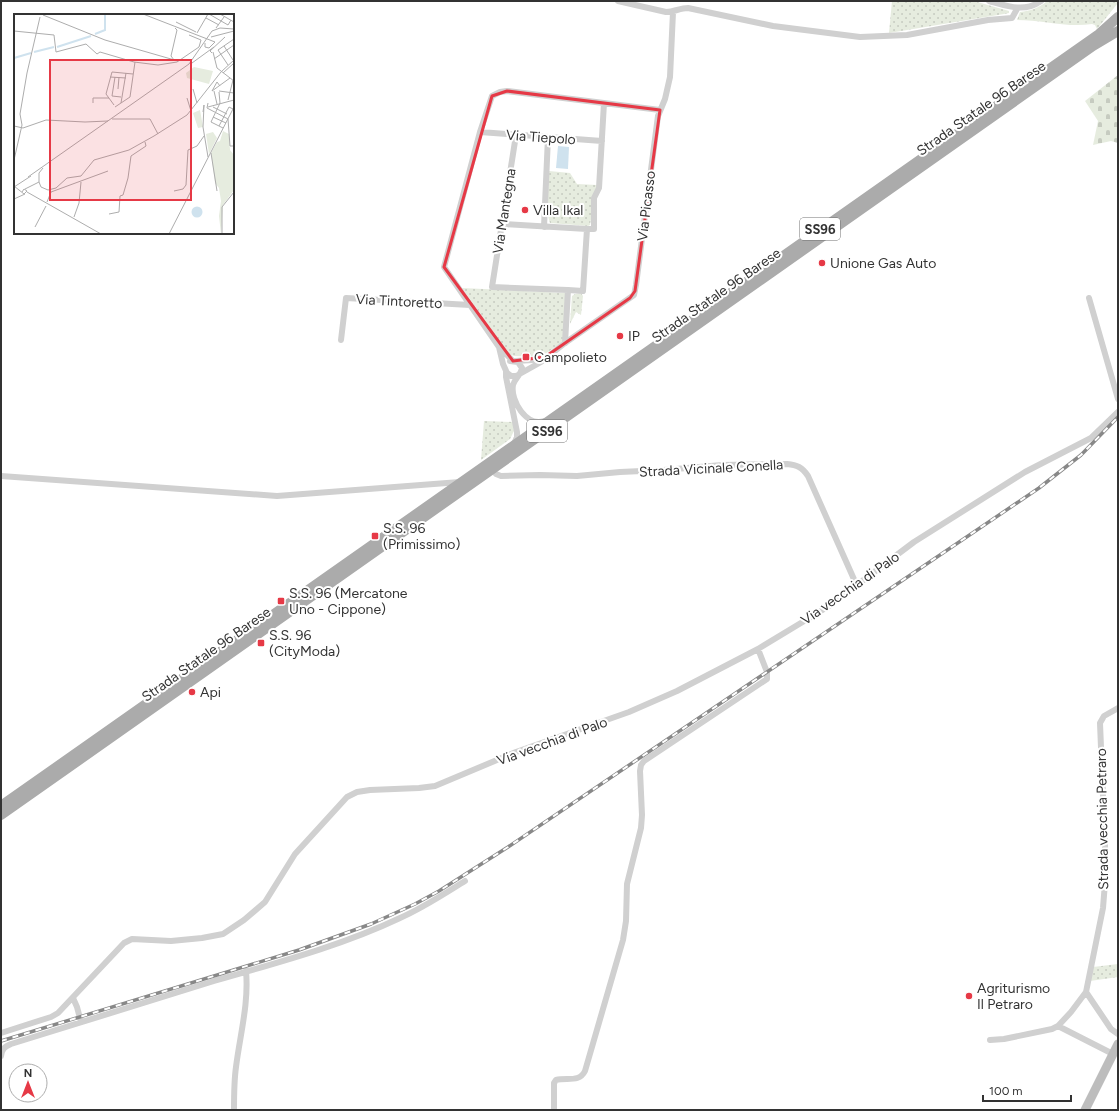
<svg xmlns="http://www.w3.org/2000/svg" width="1119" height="1111" font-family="Figtree,sans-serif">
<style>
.grass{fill:url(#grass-dots)}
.cemetery{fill:url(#cemetery-stones)}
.water{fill:#cfe2ee}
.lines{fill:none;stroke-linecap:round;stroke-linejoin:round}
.street{stroke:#d0d0d0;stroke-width:6}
.secondary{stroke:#bdbdbd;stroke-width:9}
.primary{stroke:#ababab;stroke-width:10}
.rail-casing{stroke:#888;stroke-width:3.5}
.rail{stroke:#fff;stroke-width:2;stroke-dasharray:6;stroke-linecap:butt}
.marked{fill:none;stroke:#e63946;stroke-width:3;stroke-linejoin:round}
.poi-dot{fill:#e63946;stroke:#fff;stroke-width:1.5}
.labels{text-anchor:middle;stroke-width:4;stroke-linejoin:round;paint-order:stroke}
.shield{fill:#fff;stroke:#707070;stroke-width:1}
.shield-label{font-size:13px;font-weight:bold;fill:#333}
.street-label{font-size:14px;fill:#333;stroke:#fff}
.poi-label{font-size:14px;fill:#333;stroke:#fff;text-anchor:start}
.inset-river{fill:none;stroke:#cfe2ee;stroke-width:2}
.inset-road{fill:none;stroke:#adadad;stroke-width:1}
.view{fill:#e63946;fill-opacity:0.15;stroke:#e63946;stroke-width:2}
.inset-edge{fill:none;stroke:#333;stroke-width:2}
</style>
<defs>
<pattern id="grass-dots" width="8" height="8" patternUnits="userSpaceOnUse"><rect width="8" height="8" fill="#e6ecdf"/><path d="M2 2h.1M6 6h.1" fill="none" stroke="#c6cbc0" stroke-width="1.8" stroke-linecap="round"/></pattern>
<pattern id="cemetery-stones" width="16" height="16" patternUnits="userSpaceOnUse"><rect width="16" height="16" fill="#e6ecdf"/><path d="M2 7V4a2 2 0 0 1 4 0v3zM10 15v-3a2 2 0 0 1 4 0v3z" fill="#c6cbc0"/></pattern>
</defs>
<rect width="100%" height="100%" fill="#fff"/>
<!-- grass -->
<path class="grass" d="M892,1h82l35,10v2l-5,1 -115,19z
M1047,1h71v2l-21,26 -2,-4 -3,-1c-24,4 -50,-4 -75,-4l3,-8c10,-1 19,-4 27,-11z
M549,171l21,2 7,11 20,1 -7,40 -2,1 -38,-3 -3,-10z
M462,288l104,5 -2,48 -19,13 -7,3 -24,-1 -5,-2z
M581,293l2,3 -2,19 -5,-3 -6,12 2,-28 3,-2z
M484,421l29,1 1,9 -4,8 -29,21z
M1118,964v13l-28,4 3,-14z"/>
<!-- cemetery -->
<path class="cemetery" d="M1118,75v68l-7,-2 -18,4 5,-24 -13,-20z"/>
<!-- water -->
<path class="water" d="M558,146l11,1 -1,22 -12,-1z"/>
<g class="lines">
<!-- street -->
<path class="street" d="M618,1l48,11c8,0 14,-4 22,-4l85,18 87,11 47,-2 81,-15 24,-2 5,-9
M989,1c18,5 35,12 52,0
M480,132l122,9
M516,135l-24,152 76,3
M503,224l84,5
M544,227l4,-90
M1089,298l29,101
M341,340l5,-42 124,7
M565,343l3,-53 15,1 4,-62h7v-31l5,-10 5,-85
M499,347l4,17 4,9 4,3h5l25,-14 24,-19 69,-48 2,-10 22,-169 7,-17 5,-22 3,-65
M510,361l8,1 4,6c-1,7 -7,10 -9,17 -3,16 14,42 31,36
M513,361l-14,-14 -55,-80 36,-135 12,-36 8,-4 7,-1 153,19
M515,361l18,-1 12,-3
M506,371v6l11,55v5l-3,7
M492,470l4,4 5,2 39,-1 37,1 43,-4 44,-2 58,-5 65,-1c10,1 15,3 21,12l49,110
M1,476l276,20 183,-14
M1086,992l25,37 7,5
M73,998l4,9 4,15
M1058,1026l55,28
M1,1033l50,-16 7,-4 66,-70 8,-4 39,2 31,-3 21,-4 21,-14 21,-18 30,-48 52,-57 10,-5 13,-2 49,-2 16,-2 81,-34 113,-40 48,-21 81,-42 71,-43 85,-64 111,-70 66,-34 27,-26
M990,1040l14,-1 48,-10 6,-3 13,-14 15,-20 17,-84 3,-38 -6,-147 4,-7 14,-8
M1,1056c1,-7 3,-9 10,-12 67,-21 135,-42 203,-63 62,-18 127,-35 186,-63 23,-10 44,-24 65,-37
M234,1110c0,-14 0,-29 2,-43 4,-32 13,-64 10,-96
M554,1110v-27l2,-3c11,-3 23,3 29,-9l38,-131 3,-19 1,-37 14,-56 1,-13 -2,-44 1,-6 3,-4 123,-82v-7l-9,-23"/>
<!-- secondary -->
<path class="secondary" d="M1085,1110l33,-66"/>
<!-- primary -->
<path class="primary" d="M1,806l1098,-772 19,-17
M1,815l1092,-769 25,-15"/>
<defs>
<path id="rail" d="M1,1041l298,-91 72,-26 44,-20 24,-13 69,-44 531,-359 42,-33 37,-38"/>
</defs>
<!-- rail casing -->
<use href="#rail" class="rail-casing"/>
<!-- rail -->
<use href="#rail" class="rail"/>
</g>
<!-- marked area -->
<path class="marked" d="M507,91l153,19 -25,181 -5,7 -85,59 -32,4 -69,-94 48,-171z"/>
<!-- markers -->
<g class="poi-dot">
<circle cx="525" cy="210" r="4"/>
<circle cx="822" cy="263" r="4"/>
<circle cx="620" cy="336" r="4"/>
<rect x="522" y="353" width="8" height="8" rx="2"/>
<rect x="371" y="532" width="8" height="8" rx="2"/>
<rect x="277" y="597" width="8" height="8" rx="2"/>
<rect x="257" y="639" width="8" height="8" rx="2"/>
<circle cx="192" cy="692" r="4"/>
<circle cx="969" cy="996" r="4"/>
</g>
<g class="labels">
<!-- shield labels -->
<g class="shield">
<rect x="800" y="218" width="40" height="22" rx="3"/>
<rect x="527" y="420" width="40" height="22" rx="3"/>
</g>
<g class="shield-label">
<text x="820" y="234">SS96</text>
<text x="547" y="436">SS96</text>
</g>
<!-- street labels -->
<g class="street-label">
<text transform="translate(981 108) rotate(-35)" y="5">Strada Statale 96 Barese</text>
<text transform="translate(541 137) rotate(4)" y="5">Via Tiepolo</text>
<text transform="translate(646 206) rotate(-83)" y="5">Via Picasso</text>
<text transform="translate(504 211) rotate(-81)" y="5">Via Mantegna</text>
<text transform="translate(716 295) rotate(-35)" y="5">Strada Statale 96 Barese</text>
<text transform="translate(399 301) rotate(3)" y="5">Via Tintoretto</text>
<text transform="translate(711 468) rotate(-3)" y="5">Strada Vicinale Conella</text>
<text transform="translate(850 588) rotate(-35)" y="5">Via vecchia di Palo</text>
<text transform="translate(206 654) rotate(-35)" y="5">Strada Statale 96 Barese</text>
<text transform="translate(552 741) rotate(-20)" y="5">Via vecchia di Palo</text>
<text transform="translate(1102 819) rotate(-91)" y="5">Strada vecchia Petraro</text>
</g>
<!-- poi labels -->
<g class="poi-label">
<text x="533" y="215">Villa Ikal</text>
<text x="830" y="268">Unione Gas Auto</text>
<text x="628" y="341">IP</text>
<text x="534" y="362">Campolieto</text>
<text x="383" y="533">S.S. 96<tspan x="383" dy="16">(Primissimo)</tspan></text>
<text x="289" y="598">S.S. 96 (Mercatone<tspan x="289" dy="16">Uno - Cippone)</tspan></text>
<text x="269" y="640">S.S. 96<tspan x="269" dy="16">(CityModa)</tspan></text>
<text x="200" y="697">Api</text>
<text x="977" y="993">Agriturismo<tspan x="977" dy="16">Il Petraro</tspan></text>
</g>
</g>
<!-- overview -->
<g transform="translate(14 14)">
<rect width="220" height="220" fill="#fff"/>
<path d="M186,96l3,17 -5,1 -5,-15zM209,117l6,3 1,16 4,5v35l-11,15 -2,29 -2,-18 2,-15 -2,-13 -4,-5 -4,-30 6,-11 3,-1zM199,118l4,6 -8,16 -3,-20z" fill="#e6ecdf"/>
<path d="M180,53l19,4 -4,13 -22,-6 -1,-5z" fill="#e6ecdf"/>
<path d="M177.5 198a5.5 5.5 0 1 1 11 0a5.5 5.5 0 1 1-11 0Z" fill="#cfe2ee"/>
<path class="inset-river" d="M81,20l10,-4v-16M43,33l34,-11M20,38l20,-5M0,44l17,-5"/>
<path class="inset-road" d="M129,0l72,28 -6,6 -4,-1v-4M195,0l19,11 3,-5M206,0l14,8M29,1l62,25 73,21M192,4l13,7M162,8l20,10M202,14l8,-11M0,17l40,4 2,17 30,-8 11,10 3,-2 34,10 24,3 19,-3 22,-15 2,-7 -12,-5M183,19l11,-19M197,23l23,-6M210,32l9,14M199,38l4,16 17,13M198,39l-2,-2 15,-14M200,45l20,-14M160,46l-3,-4 6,-26 -2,-2M178,49l22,-16M214,51l-10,-15 16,-11M209,59l11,-10M96,63l16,1M101,63l-3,19 9,1M104,75l1,-12M179,75l4,14M198,77l18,-13M198,77l5,-9 3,4M200,77l3,13M205,77l15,2M205,78l1,11 -9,19 12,6M173,84l4,13M214,86l5,-20M79,89v-5h16M107,89l5,-30M194,89l-1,5 21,11M100,91l-8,-11 6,-22 21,2M101,93l15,-10 5,-35M194,93l26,-7M199,93l14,7M189,98l1,-7 -1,22 5,30M199,103l13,6M98,105h38l8,15M214,105l2,27h4M0,112l9,2 23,-8 39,2 23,-1M205,112l10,-19 4,2M197,139l6,38M0,146l8,-35 -2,-11 7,-41 13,-56M14,163l161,-113 23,-33 8,-3 14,1M25,168l2,5 7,3 8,-2 11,-10 14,-2 13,-16 35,-10 25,-14 33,-21 34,-43 13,-12M0,172l10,8 3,-3 -3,-2 -2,3M0,173l17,-11M11,175l14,-7v-9l4,-5M160,177l9,-2 3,-4 2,-35 9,-4 7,-10M13,178l74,42M0,185l11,-5M33,188l4,-10 57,-21M95,200l10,-2 1,-16 3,-1 5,-17 3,-22 15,-10 -1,-4M60,203l5,-14 2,-21M21,213l11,-21M155,220l65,-127M208,220v-27l12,-15"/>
<path class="view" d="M36,46h141v140h-141z"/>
<rect width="220" height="220" class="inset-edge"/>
</g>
<!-- border -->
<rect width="1119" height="1111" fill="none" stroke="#333333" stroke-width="4"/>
<!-- north arrow -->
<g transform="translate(28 1083)"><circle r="19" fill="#ffffff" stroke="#adadad"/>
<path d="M0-3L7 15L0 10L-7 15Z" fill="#e63946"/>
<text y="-6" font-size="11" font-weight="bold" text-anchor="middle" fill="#333333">N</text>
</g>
<!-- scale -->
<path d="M983 1095v6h88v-6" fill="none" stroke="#333333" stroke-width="2"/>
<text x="989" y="1095" font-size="12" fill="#333333" stroke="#ffffff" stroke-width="3" paint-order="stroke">100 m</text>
</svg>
